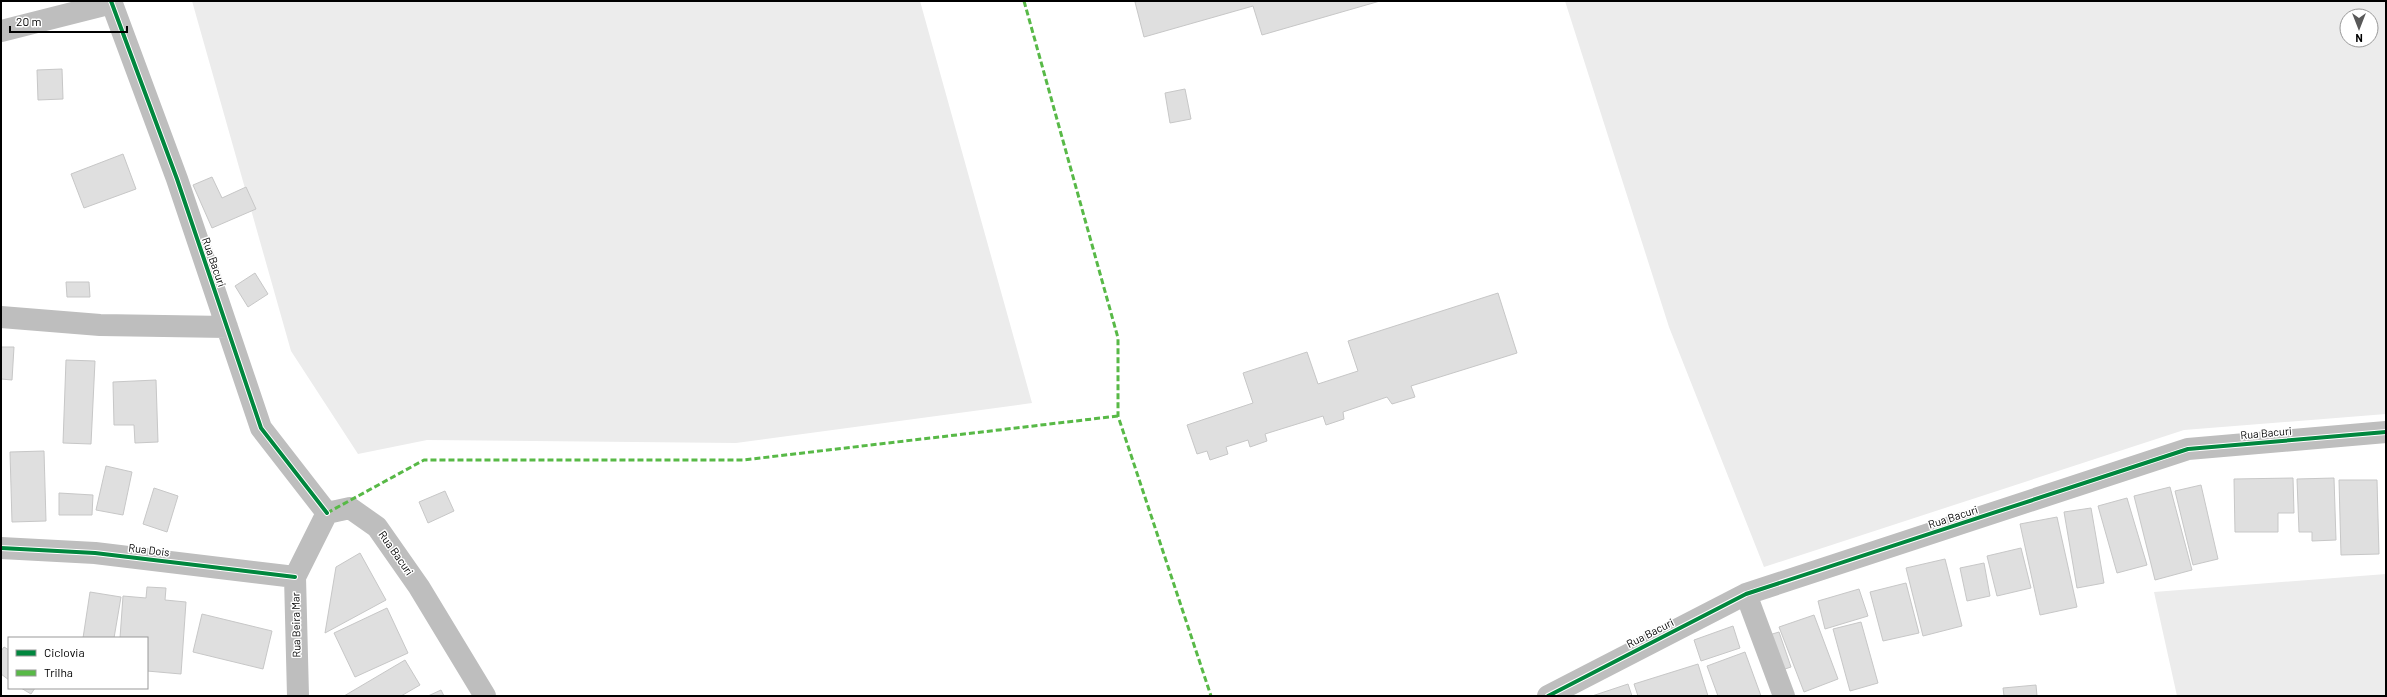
<svg xmlns="http://www.w3.org/2000/svg" width="2387" height="697" font-family="Barlow,sans-serif">
<style>
.green{fill:#ececec;fill-rule:evenodd}
.building{fill:#dfdfdf;stroke:#c7c7c7}
.lines{fill:none;stroke-linecap:round;stroke-linejoin:round}
.minor{stroke:#bebebe;stroke-width:22}
.quiet{stroke:#58b947;stroke-width:3;stroke-dasharray:6 3;stroke-linecap:butt}
.cycleway-casing{stroke:#fff;stroke-width:6}
.cycleway{stroke:#00873e;stroke-width:4}
.labels{text-anchor:middle;stroke-width:3;stroke-linejoin:round;paint-order:stroke}
.street-label{font-size:11px;fill:#000;stroke:#fff}
</style>
<rect width="100%" height="100%" fill="#fff"/>
<!-- green -->
<path class="green" d="M192,1h728l112,402 -296,40 -309,-3 -69,14 -67,-103z
M1565,1h821v413l-202,16 -420,137 -95,-240zM2347,16h24v24h-24z
M2386,574v122h-209l-23,-104z"/>
<!-- building -->
<path class="building" d="M1139,1h241l-118,34 -9,-29 -109,31 -9,-35z
M62,69l1,30 -25,1 -1,-30z
M1185,89l6,30 -21,4 -5,-30z
M123,154l13,35 -52,19 -13,-34z
M212,177l10,21 24,-11 10,22 -44,19 -19,-43z
M255,273l13,21 -20,13 -13,-21z
M66,282h23l1,15h-23z
M1498,293l19,60 -106,33 4,11 -23,7 -5,-7 -44,15 1,7 -18,6 -3,-9 -58,18 2,7 -17,6 -2,-7 -22,7 2,7 -18,6 -3,-9 -10,3 -10,-29 66,-22 -10,-30 64,-21 11,32 40,-13 -10,-30z
M1,347h13l-2,33 -11,-1z
M66,360l29,1 -4,83 -28,-1z
M156,380l2,62 -23,1 -1,-18h-20l-1,-43z
M44,451l2,70 -34,1 -2,-70z
M106,466l26,6 -9,43 -27,-5z
M2293,478l1,35h-16v19h-43l-1,-53z
M2334,478l2,62 -24,1v-9h-13l-2,-53z
M2339,480h38l2,74 -38,1z
M2201,485l17,74 -25,6 -18,-74z
M2170,487l22,83 -37,10 -21,-84z
M154,488l24,8 -11,36 -24,-8z
M445,491l9,20 -26,12 -9,-21z
M59,493l34,2 -1,20h-33z
M2127,498l20,67 -30,8 -19,-67z
M2091,508l13,75 -27,5 -13,-76z
M2057,517l20,90 -37,8 -20,-91z
M2021,548l10,40 -34,8 -10,-40z
M360,553l26,47 -61,33 11,-66z
M1945,559l17,67 -39,10 -17,-68z
M1984,563l6,33 -23,5 -7,-33z
M1906,583l13,50 -36,8 -13,-49z
M147,587l19,1 -1,12 21,2 -5,72 -34,-3v-33h-27l3,-42 23,2z
M1859,589l9,27 -43,13 -7,-28z
M90,592l31,5 -7,41h-31z
M387,608l21,45 -53,24 -21,-44z
M202,614l70,17 -9,38 -70,-17z
M1814,615l24,64 -34,13 -25,-65z
M1861,622l17,61 -28,8 -17,-62z
M1733,626l7,22 -39,13 -7,-21z
M1779,632l12,35 -9,3 -13,-35z
M4,647l5,3v30l-8,-6v-23z
M1745,652l16,44h-43l-11,-30z
M405,660l15,25 -19,11h-57z
M1698,664l10,32h-70l-4,-12z
M1628,684l4,12h-40z
M2036,685l1,11h-33l-1,-8z
M21,688h14l-4,6z
M441,690l3,6h-16z"/>
<g class="lines">
<!-- minor -->
<path class="minor" d="M111,1l66,178 84,249 66,85
M1,31l111,-28
M1,317l99,8 127,2
M327,513l23,-5 27,19 42,60 66,109
M1,548l94,5 200,24
M1746,594l38,102
M298,696l-3,-119 32,-64
M1548,696l198,-102 442,-145 198,-17"/>
<!-- quiet -->
<path class="quiet" d="M1024,1l94,337v78l93,280
M327,513l97,-53h319l375,-44"/>
<defs>
<path id="cycleway" d="M111,1l66,178 84,249 66,85
M1,548l94,5 200,24
M1548,696l198,-102 442,-145 198,-17"/>
</defs>
<!-- cycleway casing -->
<use href="#cycleway" class="cycleway-casing"/>
<!-- cycleway -->
<use href="#cycleway" class="cycleway"/>
</g>
<g class="labels">
<!-- street labels -->
<g class="street-label">
<text transform="translate(214 262) rotate(71)" y="4">Rua Bacuri</text>
<text transform="translate(2266 433) rotate(-5)" y="4">Rua Bacuri</text>
<text transform="translate(1953 517) rotate(-18)" y="4">Rua Bacuri</text>
<text transform="translate(149 550) rotate(7)" y="4">Rua Dois</text>
<text transform="translate(396 553) rotate(55)" y="4">Rua Bacuri</text>
<text transform="translate(296 625) rotate(-91)" y="4">Rua Beira Mar</text>
<text transform="translate(1650 633) rotate(-27)" y="4">Rua Bacuri</text>
</g>
</g>
<!-- border -->
<rect width="2387" height="697" fill="none" stroke="#000000" stroke-width="4"/>
<!-- legend -->
<rect x="8" y="637" width="140" height="52" fill="#ffffff" stroke="#999999"/>
<rect x="16" y="650" width="20" height="6" fill="#00873e" stroke="#999999"/>
<text x="44" y="657" font-size="12" fill="#000000">Ciclovia</text>
<rect x="16" y="670" width="20" height="6" fill="#58b947" stroke="#999999"/>
<text x="44" y="677" font-size="12" fill="#000000">Trilha</text>
<!-- north arrow -->
<g transform="translate(2359 28) rotate(180)"><circle r="19" fill="#ffffff" stroke="#999999"/>
<path d="M0-3L7 15L0 10L-7 15Z" fill="#595959"/>
<text y="-6" font-size="11" font-weight="bold" text-anchor="middle" fill="#000000">N</text>
</g>
<!-- scale -->
<path d="M10 26v6h117v-6" fill="none" stroke="#000000" stroke-width="2"/>
<text x="16" y="26" font-size="12" fill="#000000" stroke="#ffffff" stroke-width="3" paint-order="stroke">20 m</text>
</svg>
